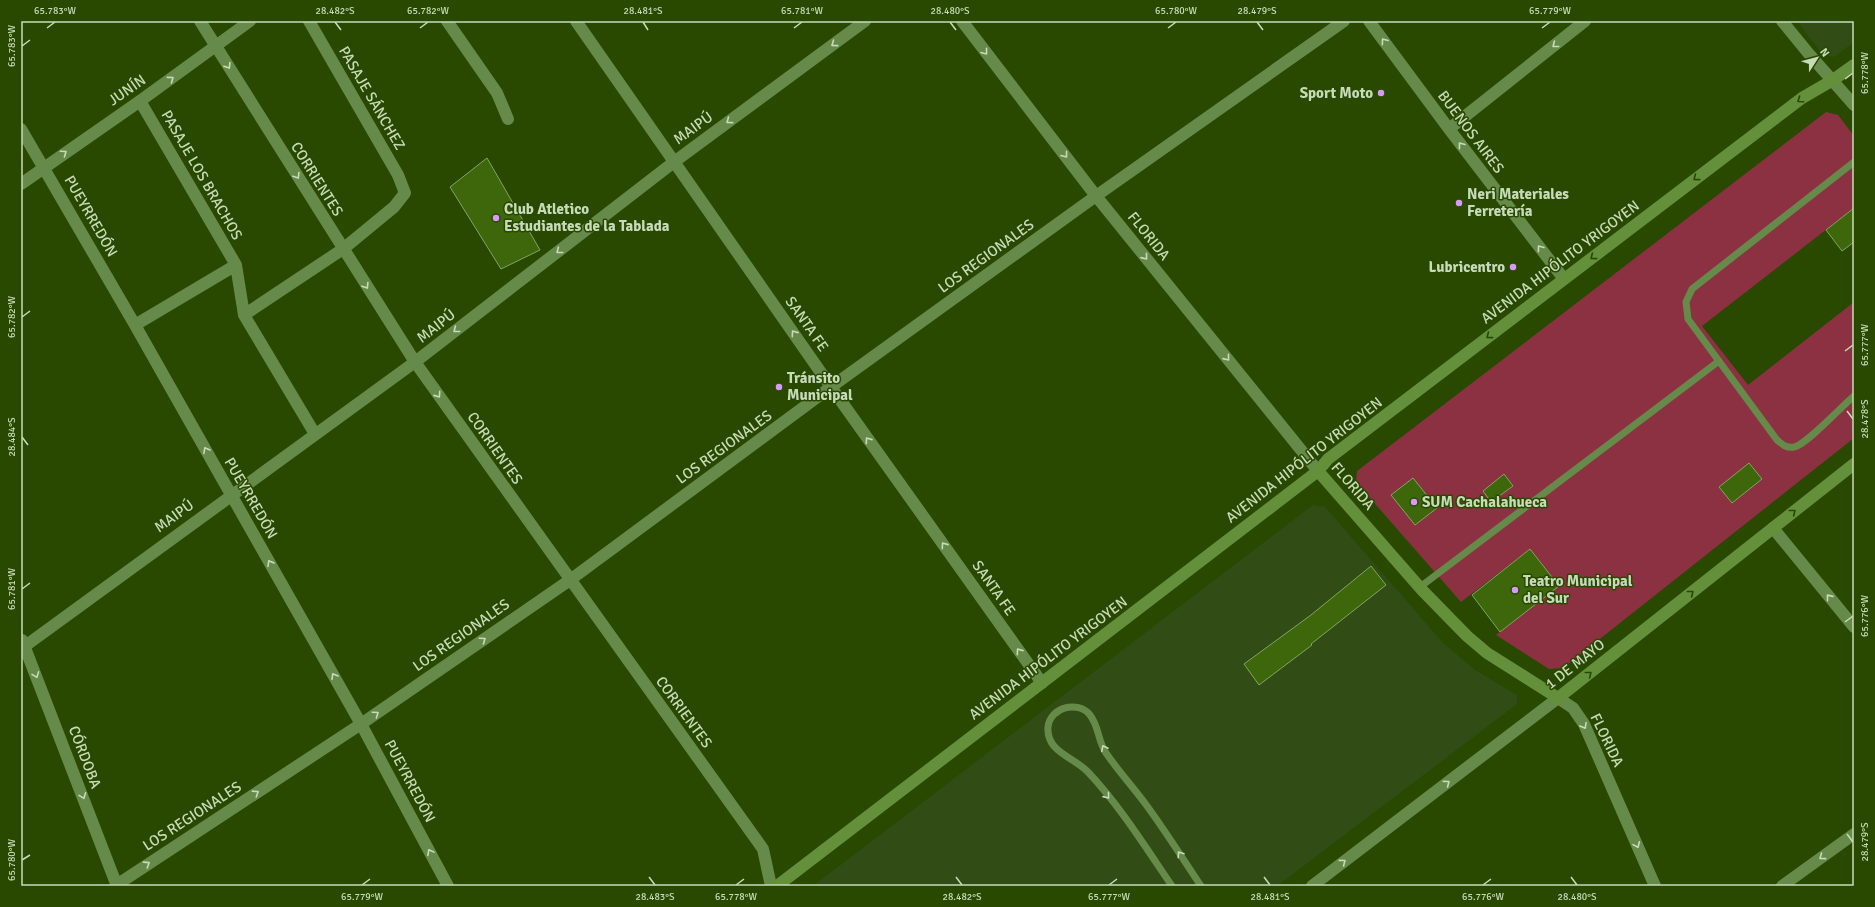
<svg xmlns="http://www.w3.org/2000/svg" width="1875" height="907" font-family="Signika,sans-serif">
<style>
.built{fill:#314d15}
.green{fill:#8b3142}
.building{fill:#3d670a;stroke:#80a563}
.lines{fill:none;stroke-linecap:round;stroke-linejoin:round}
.service{stroke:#668a49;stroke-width:7}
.minor{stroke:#668a49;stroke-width:12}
.tertiary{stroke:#668a49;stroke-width:12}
.primary{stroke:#64903b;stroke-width:12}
.oneway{stroke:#c7dbb9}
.oneway2{stroke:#294901}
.ticks{fill:none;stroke:#c7dbb9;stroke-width:1.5}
.poi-dot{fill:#d69bf9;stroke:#294901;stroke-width:1.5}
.labels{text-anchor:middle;stroke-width:3;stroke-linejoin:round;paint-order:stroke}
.street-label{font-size:15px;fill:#c7dbb9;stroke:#294901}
.poi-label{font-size:15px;font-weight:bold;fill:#c7dbb9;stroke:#294901;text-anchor:start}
.neatline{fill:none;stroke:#c7dbb9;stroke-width:1.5}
.ticks-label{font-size:10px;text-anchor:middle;fill:#c7dbb9}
</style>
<rect width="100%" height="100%" fill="#294901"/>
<!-- built -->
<path class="built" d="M1797,21h57v21l-20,15 -11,-2z
M1313,505l12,2 119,137 31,26 42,25v9l-240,182h-464z"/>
<!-- green -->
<path class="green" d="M1826,112l12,3 16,21v72l-152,118 46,59 106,-83v136l-291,230 -14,1 -53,-34 63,-49 -29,-37 -69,53 -105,-120 1,-11z"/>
<!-- building -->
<path class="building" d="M487,158l53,92 -39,19 -51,-82z
M1854,208v34l-12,9 -16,-21z
M1749,463l13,16 -30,24 -13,-16z
M1504,474l9,12 -22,16 -8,-11z
M1413,478l24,30 -22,17 -24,-30z
M1530,549l29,37 -59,46 -28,-37z
M1371,566l15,19 -75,59 1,1 -53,40 -15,-21 67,-49z"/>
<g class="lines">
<!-- service -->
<path class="service" d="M1854,162l-162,127 -6,13 2,17 89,121c6,5 9,8 17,7 12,-2 49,-42 60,-51
M1420,587l299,-226
M1172,886c-26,-38 -52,-80 -84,-114 -14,-15 -42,-20 -40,-45 2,-20 30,-27 42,-12 9,11 8,27 16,38 13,19 28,35 41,53 19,26 36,53 54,80"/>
<!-- minor -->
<path class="minor" d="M200,21l215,341 348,487 8,37
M447,21l50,72 11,26
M576,21l255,366 211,296
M962,21l134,175 222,275
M1369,21l80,108 115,150
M1782,21l27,33 45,51
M140,101l96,164 8,50 71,119
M21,129l114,196 226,399 87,162
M1449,129l136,-108
M21,184l119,-83 110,-80
M244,315l99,-66 51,-42 11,-14 -7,-18 -89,-154
M135,325l101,-60
M1773,528l81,99
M22,640l95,246
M21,649l394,-287 259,-200 191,-141
M1558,698l15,10 11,16 71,162
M115,886l246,-162 209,-144 261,-193 265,-191 248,-175
M1782,886l72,-52"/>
<!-- tertiary -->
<path class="tertiary" d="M1312,886l246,-188"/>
<!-- primary -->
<path class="primary" d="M1318,471l104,119 45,46 20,17 71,45 296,-234
M777,886l541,-415 10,-12 474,-361 31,-18 21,-15"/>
</g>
<!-- one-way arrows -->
<defs><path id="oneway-chevron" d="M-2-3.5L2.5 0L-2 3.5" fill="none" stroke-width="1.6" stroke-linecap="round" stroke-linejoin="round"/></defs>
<g class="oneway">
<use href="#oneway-chevron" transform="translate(1384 41) rotate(-126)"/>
<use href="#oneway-chevron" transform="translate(834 44) rotate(144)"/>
<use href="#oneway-chevron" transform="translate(1555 45) rotate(142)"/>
<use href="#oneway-chevron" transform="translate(985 52) rotate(52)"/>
<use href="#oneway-chevron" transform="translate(228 66) rotate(58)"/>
<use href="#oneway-chevron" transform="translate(171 79) rotate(-36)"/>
<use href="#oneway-chevron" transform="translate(729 121) rotate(144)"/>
<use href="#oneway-chevron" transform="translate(1461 145) rotate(-127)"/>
<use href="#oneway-chevron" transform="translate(64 153) rotate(-35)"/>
<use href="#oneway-chevron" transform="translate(1065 155) rotate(52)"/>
<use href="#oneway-chevron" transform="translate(297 176) rotate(58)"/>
<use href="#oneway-chevron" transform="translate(1540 248) rotate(-127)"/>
<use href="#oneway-chevron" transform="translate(559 251) rotate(142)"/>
<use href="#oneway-chevron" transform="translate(1145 257) rotate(51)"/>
<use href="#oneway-chevron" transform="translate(366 286) rotate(58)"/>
<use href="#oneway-chevron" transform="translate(456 330) rotate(142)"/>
<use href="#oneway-chevron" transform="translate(794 333) rotate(-125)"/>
<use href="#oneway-chevron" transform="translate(1227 358) rotate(51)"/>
<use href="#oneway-chevron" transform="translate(438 395) rotate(55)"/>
<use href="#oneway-chevron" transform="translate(868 440) rotate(-125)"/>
<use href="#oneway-chevron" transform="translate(206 450) rotate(-119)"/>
<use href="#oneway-chevron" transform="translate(944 545) rotate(-125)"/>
<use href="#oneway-chevron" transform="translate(270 563) rotate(-120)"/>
<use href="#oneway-chevron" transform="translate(1829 597) rotate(-129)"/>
<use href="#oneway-chevron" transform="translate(483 640) rotate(-35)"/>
<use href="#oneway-chevron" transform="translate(1019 651) rotate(-125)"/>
<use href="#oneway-chevron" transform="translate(36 675) rotate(69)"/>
<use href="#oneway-chevron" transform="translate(334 676) rotate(-120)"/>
<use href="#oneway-chevron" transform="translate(376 714) rotate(-35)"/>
<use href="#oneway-chevron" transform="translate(1584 726) rotate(61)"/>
<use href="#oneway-chevron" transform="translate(1104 748) rotate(-117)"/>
<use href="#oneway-chevron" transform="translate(1447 783) rotate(-37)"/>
<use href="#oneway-chevron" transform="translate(256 793) rotate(-33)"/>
<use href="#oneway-chevron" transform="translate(83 796) rotate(69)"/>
<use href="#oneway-chevron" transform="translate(1107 796) rotate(51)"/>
<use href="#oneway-chevron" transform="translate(1637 845) rotate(66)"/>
<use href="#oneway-chevron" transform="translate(430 852) rotate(-118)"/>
<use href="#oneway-chevron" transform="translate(1180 854) rotate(-124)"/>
<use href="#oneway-chevron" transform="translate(1822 857) rotate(144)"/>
<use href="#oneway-chevron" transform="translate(1343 862) rotate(-37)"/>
<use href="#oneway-chevron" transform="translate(147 864) rotate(-33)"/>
</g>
<g class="oneway2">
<use href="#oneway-chevron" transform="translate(1800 100) rotate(145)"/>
<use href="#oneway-chevron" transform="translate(1696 178) rotate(143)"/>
<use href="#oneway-chevron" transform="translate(1593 257) rotate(143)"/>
<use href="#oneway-chevron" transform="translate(1489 336) rotate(143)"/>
<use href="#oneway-chevron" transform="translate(1793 512) rotate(-38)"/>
<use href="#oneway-chevron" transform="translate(1691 593) rotate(-38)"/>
<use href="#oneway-chevron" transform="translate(1589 674) rotate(-38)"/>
</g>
<!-- ticks -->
<path class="ticks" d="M335,22l6,8M643,22l5,8M950,22l6,8M1257,22l6,8M47,28l8,-6M420,28l8,-6M794,28l8,-6M1168,28l8,-6M1542,28l8,-6M22,46l8,-6M1845,79l8,-6M22,317l8,-6M1845,351l8,-6M1847,411l6,8M22,437l6,8M22,589l8,-6M1845,622l8,-6M1847,834l6,8M22,860l8,-5M649,877l6,8M956,877l6,8M1264,877l6,8M1571,877l6,8M362,885l8,-6M736,885l8,-6M1109,885l8,-6M1483,885l8,-6"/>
<!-- markers -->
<g class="poi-dot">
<circle cx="1381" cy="93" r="4"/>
<circle cx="1459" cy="203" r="4"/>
<circle cx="496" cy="218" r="4"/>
<circle cx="1513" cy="267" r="4"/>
<circle cx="779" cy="387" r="4"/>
<circle cx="1414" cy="502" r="4"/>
<circle cx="1515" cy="590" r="4"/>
</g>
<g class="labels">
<!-- street labels -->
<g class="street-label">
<text transform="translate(127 90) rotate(-35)" y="5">JUNÍN</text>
<text transform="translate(372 98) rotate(60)" y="5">PASAJE SÁNCHEZ</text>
<text transform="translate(693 128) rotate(-36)" y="5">MAIPÚ</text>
<text transform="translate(1471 132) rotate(53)" y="5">BUENOS AIRES</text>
<text transform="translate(202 175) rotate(60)" y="5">PASAJE LOS BRACHOS</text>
<text transform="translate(317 179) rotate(58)" y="5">CORRIENTES</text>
<text transform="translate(91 216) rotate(60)" y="5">PUEYRREDÓN</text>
<text transform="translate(1149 236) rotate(51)" y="5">FLORIDA</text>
<text transform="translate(986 256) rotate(-36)" y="5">LOS REGIONALES</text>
<text transform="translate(1560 262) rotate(-37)" y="5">AVENIDA HIPÓLITO YRIGOYEN</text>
<text transform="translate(807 324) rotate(55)" y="5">SANTA FE</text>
<text transform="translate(436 326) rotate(-38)" y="5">MAIPÚ</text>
<text transform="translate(724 447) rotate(-36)" y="5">LOS REGIONALES</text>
<text transform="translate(495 448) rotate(55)" y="5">CORRIENTES</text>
<text transform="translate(1304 460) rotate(-38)" y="5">AVENIDA HIPÓLITO YRIGOYEN</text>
<text transform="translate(1353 486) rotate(49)" y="5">FLORIDA</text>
<text transform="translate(251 498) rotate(60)" y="5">PUEYRREDÓN</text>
<text transform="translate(174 516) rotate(-36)" y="5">MAIPÚ</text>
<text transform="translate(994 588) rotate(55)" y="5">SANTA FE</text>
<text transform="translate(461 635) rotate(-35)" y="5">LOS REGIONALES</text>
<text transform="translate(1048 658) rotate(-37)" y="5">AVENIDA HIPÓLITO YRIGOYEN</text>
<text transform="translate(1575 664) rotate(-38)" y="5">1 DE MAYO</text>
<text transform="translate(684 712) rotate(54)" y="5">CORRIENTES</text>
<text transform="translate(1607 740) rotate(64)" y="5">FLORIDA</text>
<text transform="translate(85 757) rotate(69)" y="5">CÓRDOBA</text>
<text transform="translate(410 781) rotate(62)" y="5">PUEYRREDÓN</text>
<text transform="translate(192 816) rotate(-33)" y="5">LOS REGIONALES</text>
</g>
<!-- poi labels -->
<g class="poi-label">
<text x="1373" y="98" text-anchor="end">Sport Moto</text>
<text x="1467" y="199">Neri Materiales<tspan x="1467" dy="17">Ferretería</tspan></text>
<text x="504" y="214">Club Atletico<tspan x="504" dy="17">Estudiantes de la Tablada</tspan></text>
<text x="1505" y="272" text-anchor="end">Lubricentro</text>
<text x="787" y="383">Tránsito<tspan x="787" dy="17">Municipal</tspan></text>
<text x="1422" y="507">SUM Cachalahueca</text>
<text x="1523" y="586">Teatro Municipal<tspan x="1523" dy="17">del Sur</tspan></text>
</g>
</g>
<!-- border -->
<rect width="1875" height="907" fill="none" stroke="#294901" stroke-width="44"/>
<!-- north arrow -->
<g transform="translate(1817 58) rotate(54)" stroke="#294901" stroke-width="3" paint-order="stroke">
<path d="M0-3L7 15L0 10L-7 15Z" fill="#c7dbb9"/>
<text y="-6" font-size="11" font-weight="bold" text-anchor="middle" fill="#c7dbb9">N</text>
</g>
<rect x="22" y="22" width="1831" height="863" class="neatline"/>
<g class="ticks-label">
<text x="55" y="14">65.783°W</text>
<text x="335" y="14">28.482°S</text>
<text x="428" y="14">65.782°W</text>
<text x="643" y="14">28.481°S</text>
<text x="802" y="14">65.781°W</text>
<text x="950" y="14">28.480°S</text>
<text x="1176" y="14">65.780°W</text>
<text x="1257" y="14">28.479°S</text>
<text x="1550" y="14">65.779°W</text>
<text transform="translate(11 46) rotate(-90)" y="4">65.783°W</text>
<text transform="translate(1864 73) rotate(-90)" y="4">65.778°W</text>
<text transform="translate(11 317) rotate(-90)" y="4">65.782°W</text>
<text transform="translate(1864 345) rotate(-90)" y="4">65.777°W</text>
<text transform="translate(1864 419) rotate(-90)" y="4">28.478°S</text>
<text transform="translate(11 437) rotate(-90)" y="4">28.484°S</text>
<text transform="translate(11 589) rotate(-90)" y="4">65.781°W</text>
<text transform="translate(1864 616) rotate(-90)" y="4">65.776°W</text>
<text transform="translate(1864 842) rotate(-90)" y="4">28.479°S</text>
<text transform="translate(11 860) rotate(-90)" y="4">65.780°W</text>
<text x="362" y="900">65.779°W</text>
<text x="655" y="900">28.483°S</text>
<text x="736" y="900">65.778°W</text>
<text x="962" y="900">28.482°S</text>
<text x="1109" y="900">65.777°W</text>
<text x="1270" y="900">28.481°S</text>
<text x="1483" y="900">65.776°W</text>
<text x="1577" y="900">28.480°S</text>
</g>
</svg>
